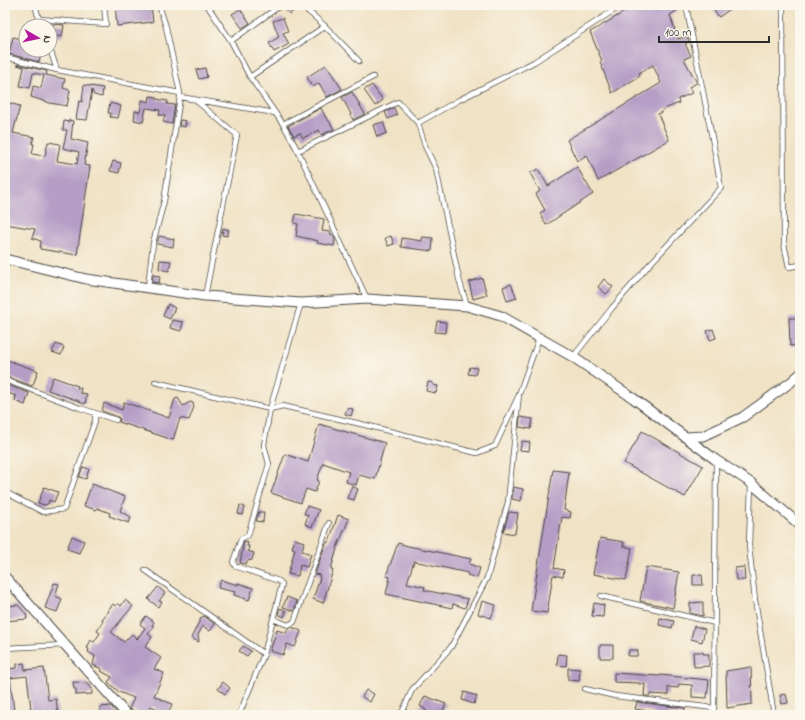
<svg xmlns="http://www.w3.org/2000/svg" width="805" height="720" font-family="'Indie Flower',sans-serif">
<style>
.building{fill:#b59dc6;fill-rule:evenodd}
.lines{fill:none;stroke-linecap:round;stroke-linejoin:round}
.lane-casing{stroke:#494642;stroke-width:6}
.street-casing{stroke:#494642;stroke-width:11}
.lane{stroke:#fff;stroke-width:4.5}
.street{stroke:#fff;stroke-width:9}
</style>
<rect width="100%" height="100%" fill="#fbf7ec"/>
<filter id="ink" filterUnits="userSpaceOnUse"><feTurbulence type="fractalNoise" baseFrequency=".025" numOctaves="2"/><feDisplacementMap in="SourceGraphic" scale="8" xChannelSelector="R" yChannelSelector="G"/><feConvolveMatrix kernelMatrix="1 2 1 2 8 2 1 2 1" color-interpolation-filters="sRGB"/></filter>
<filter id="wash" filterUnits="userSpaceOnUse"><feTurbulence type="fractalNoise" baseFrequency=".012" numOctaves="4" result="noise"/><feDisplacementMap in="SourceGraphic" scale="16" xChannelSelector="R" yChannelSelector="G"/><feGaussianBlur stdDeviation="0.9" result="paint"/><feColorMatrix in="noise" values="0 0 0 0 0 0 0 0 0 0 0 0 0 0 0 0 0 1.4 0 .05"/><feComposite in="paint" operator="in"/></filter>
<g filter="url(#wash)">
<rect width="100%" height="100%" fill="#f0e2c5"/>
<g id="blocks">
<!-- building -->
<path class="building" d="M115,5h36l2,17 -36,4z
M285,5h6l4,5 -6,4 -5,-7z
M632,5h44l2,5 -8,5 8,24 9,-3 2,6 -4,2 6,12 -7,3 13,24 -8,4 3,6 -14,6 1,4 -17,7 1,1 -5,3 11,26 -71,41 -11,-26 -10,6 -10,-21 94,-57 -8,-18 -14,8 1,3 -28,17 -12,-31 2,-1 -12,-29 43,-25z
M714,5h22l-17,12 -5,-6 3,-2z
M240,9l10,14 -8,5 -10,-14z
M283,18l5,13 -5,2 6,11 -15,8 -5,-9 10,-6 -6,-16z
M50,24l14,1 -2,12 -12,-2z
M13,37l13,3v10h16l-3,12 -30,-8z
M17,64l30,7 -1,4 19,4 -2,9 7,2 -3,16 -17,-3 -19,-6 2,-11 8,2 3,-13 -11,-2 -3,15 -10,-2 4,-19 -7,-2z
M326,65l16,24 -15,8 -8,-14 -6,4 -6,-10z
M205,68l2,9 -8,2 -3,-9z
M84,85l19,3 -1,9 -8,-2 -2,-5 -5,30 -11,-1 3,-18 3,1z
M372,85l11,15 -8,6 -11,-16z
M352,92l13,22 -12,6 -3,-6h1l-9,-17z
M150,96l6,1v2l12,2 -1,3 8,1 -3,19 -9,-2 2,-7h-6l1,-5 -14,-2 -3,14 -9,-2 1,-9 5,1 2,-12 7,2z
M5,102l15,4 -7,27 21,4 -2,7h2l-2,10 13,2 3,-14 12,2 -3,17 20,3 2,-12 -16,-4 4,-18h-4l1,-9 5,1v-2l4,1 -2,18 17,4 -4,22 6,1 -13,89 -37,-6 1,-8 -9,-3 3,-9 -30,-5v-12l5,-32 -5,-2z
M110,103l11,3 -3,12 -8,-1 1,-4h-3z
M321,108l5,10h1l7,11 -13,6 -2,-5 -16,8 -3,-5 -6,3 -6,-10z
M394,108l3,7 -9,4 -3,-7z
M180,120l6,1 -1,6 -6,-1z
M383,122l4,11 -10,4 -4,-12z
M113,161l8,2 -2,10 -9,-2z
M577,167l16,27 -47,31 -6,-12 5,-3 -9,-16 4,-3 -10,-18 8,-4 10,17z
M296,214l28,5 -2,12 9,1 -1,2 3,1 2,5 -1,6 -17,-3 1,-2 -4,-1 -18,-4 2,-12 -4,-1z
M223,228l6,2 -2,6 -5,-1z
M159,236l15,3 -1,8 -16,-3z
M391,236l3,8 -6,2 -3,-8z
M422,237l11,1 -1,13 -31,-4 1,-9 20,3z
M160,260l11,1 -2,10 -10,-2z
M153,275l7,1 -1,7 -7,-1z
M482,278l5,17 -14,4 -4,-17z
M604,279l9,8 -7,7 -8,-7z
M511,284l6,14 -10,3 -4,-14z
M168,304l7,4 -5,11 -7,-3z
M789,318h8l3,27 -10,1z
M172,320l11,2 -2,9 -11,-3z
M437,321l9,1 -1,11 -10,-1z
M713,329l3,9 -6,2 -3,-9z
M56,344l8,3 -3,8 -9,-3z
M5,359l33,12 -5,14 -1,1 -27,-10z
M470,367l7,1 -2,7 -7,-1z
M53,377l25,9 -1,2h4l-1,5 7,1 -2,10 -6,-2v-1l-31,-11z
M428,382l5,1v2l5,1 -2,7 -10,-2z
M5,384l24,9 -4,12 -10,-4 1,-5 -11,-4z
M178,398l5,8 7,-4 3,1 1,4 -5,13 -9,-2 -7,22 -54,-18 1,-3 -2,-2 -16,-6 2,-8 18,7 2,-8 45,16 5,-16 1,-3z
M347,408l6,1 -2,7 -6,-2z
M520,417l13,2 -2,10 -12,-2z
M319,424l66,19 -10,36 -16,-4 -3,10 -10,-3 3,-10 -26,-9 -6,17 2,1 -4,11 -9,-3 -5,14 -30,-10 14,-39 23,8z
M642,431l61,35 -18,31 -61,-34z
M522,441l8,1 -1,9 -9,-1z
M83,467l6,2 -3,10 -7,-2z
M553,470l16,2 -5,38 7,2 -1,6 -8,-1 -8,51 10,2 -1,7 -10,-2 -6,38 -16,-2z
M92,484l33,13 -5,14 11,6 -2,6 -20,-7 1,-3 -13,-5 -1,2 -12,-4z
M352,486l6,3 -4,11 -7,-2z
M44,487l14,5 -4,10 -5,-2 -1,4 -4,1 -6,-2z
M513,487l10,2 -2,12 -9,-2z
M240,505l5,2 -2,8 -5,-1z
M307,506l12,4 -7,17 -7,-3 3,-9 -4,-1z
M259,512h5l-1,10 -7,-1z
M509,512l9,1 -3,21 -12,-2z
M338,515l11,4 -11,26 -7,24 2,1 -10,33 -10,-4 7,-21 -1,-1 1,-2 -5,-1 9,-26 3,-6h2z
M72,536l12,5 -5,12 -12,-4z
M600,538l24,4 -1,4 9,2 -6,32 -33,-6z
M295,539l9,3 -2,9 9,3 -4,13 -7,-2 -2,11 -10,-2 7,-25 -3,-1z
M244,541l4,1 -1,4h2l-1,5 6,2 -2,7 -5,1 -1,3 -6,-1z
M398,543l10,3 63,13 -2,5 11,4 -3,10 -10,-3 1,-2 -54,-12 -7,22 18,4 -1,3 44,9 -3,9 -12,-4 -1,4 -66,-14 4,-17 -4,-1z
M646,567l33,5 -6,36 -33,-7z
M744,567l1,13h-9l-1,-12z
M693,575h9l1,10h-10z
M221,580l17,5v-2l15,5 -4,12 -15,-5 1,-3 -17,-4z
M54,583l5,1 -4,12 7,3 -5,13 -12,-4z
M158,587l7,6 -6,8 3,1 -4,5 -10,-8z
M287,597l10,4 -3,10 -11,-4z
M125,600l8,6 -22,26 13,10 8,-8 5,5 8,-11 -5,-4 6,-8 8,6 -2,4 2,1 -6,7 4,3 -7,10 16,11 -7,11 10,4 -10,23 18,8 -4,10 -17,-8 -5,9h-11l2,-3 -8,-3 5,-11 -15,-6 -11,-10 4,-5 -11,-6 1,-2 -9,-4 2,-9 -7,-4 1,-3 -2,-1 4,-8 3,2 6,-9 -3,-2 6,-10 -1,-2 7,-8 -1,-1 5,-6 3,2 2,-3 3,3z
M482,601l14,4 -5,13 -13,-4z
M703,602v14l-13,-3v-10z
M594,603l10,2 -1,12 -11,-1z
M18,605l8,9 1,5 -22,2v-15z
M280,608l6,3 -2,6 -6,-3z
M204,616l11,8 -5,7 -7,-5 -5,9 1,7 -8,-4 10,-20z
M660,618l14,3 -2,7 -13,-3z
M694,626l11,3 -3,13 -11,-3z
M292,627l9,4 -6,16 -8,-3 -4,11 -13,-4 7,-21 9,3 2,-4z
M600,645h13v13h-13z
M243,646l8,5 -4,5 -8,-5z
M629,650h9l-1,6h-9z
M693,652h10v2h6v12l-15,1z
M558,654l9,1 -1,11 -9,-1z
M24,663l1,7 19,-2 4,32 8,-1 2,16h-53v-46l12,-1v-4zM27,676l4,33 -17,2 -4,-33z
M751,667l1,37 -25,4 -1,-37z
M568,668l12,1 -1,12 -11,-1z
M614,673l46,3v-1l49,5 -2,18 -15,-1v-12l-13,-1 -1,4 -10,-1v8l-18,-1v2h-6l1,-12h-6v-1l-25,-1z
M73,682l15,1v3l2,-1v3h2v6l-16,1v-6h-2z
M223,682l7,6 -5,6 -7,-5z
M366,690l8,4 -4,8 -8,-5z
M464,692l13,4 -3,8 -12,-4z
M786,694l2,9 -6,1 -2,-9z
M425,696l21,8 -5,11h-7l-9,-3 1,-2 -6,-4z
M637,702l48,6 -1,7 -17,-2v2h-14l1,-3 -19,-3z
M111,706l8,9h-19v-8z"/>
</g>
</g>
<g filter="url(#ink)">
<use href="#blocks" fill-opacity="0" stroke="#494642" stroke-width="1"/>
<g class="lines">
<defs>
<path id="lane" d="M35,5l6,21
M159,5l7,22 14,66
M207,5l24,36 19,36 33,47 15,27 69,148
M301,5l24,21 34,35
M783,5l1,239 5,23 11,-2
M39,19l67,5 -2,-19
M231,41l50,-36
M50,49l7,21
M5,57l52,13 123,23v4l95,16
M250,77l75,-51
M194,99l43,36 -32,161
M418,123l7,23 11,23 23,110 8,27
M283,124l90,-47
M298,151l100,-49 20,21 41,-23 75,-38 88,-57
M148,287l5,-44 11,-42 16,-104
M573,357l39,-49 37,-43 72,-77 -6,-35 -29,-148
M5,380l75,28 36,12
M155,382l115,27 13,-3 78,18 116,29 18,-7 23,-49
M751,483l-2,63 6,54 19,115
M5,492l38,20 21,-3 31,-88v-8
M145,570l119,84
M601,596l114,27
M273,619l9,-35 -3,-3 -44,-15 -2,-4 8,-23 7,-4 21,-71 -5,-19 6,-36 31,-106
M5,648l60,-3
M585,689l30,7 99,12
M402,713l10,-23 39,-43 36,-69 21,-76 11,-108 20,-56
M239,715l25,-61 9,-35 15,6 6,-3 35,-99
M714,715l2,-254"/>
<path id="street" d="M5,259l81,20 119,17 96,7 66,-4 100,7 34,10 72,41 60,41 83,62 35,23 49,42
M686,437l17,-1 40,-19 48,-35 9,-8
M5,577l122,138"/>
</defs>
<!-- lane casing -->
<use href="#lane" class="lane-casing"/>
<!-- street casing -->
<use href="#street" class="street-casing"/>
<!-- lane -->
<use href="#lane" class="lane"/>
<!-- street -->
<use href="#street" class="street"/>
</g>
</g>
<!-- margin -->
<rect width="805" height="720" fill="none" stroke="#fbf7ec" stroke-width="20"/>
<!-- north arrow -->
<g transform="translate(38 38) rotate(99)"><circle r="19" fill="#fbf7ec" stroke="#a8a59f"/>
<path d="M0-3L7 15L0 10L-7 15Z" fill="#b5179e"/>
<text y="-6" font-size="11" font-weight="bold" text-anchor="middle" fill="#2b2b2b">N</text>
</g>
<!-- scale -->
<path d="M659 36v6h110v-6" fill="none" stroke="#2b2b2b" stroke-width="2"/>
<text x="665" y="36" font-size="12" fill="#2b2b2b" stroke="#fbf7ec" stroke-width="3" paint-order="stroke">100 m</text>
</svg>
